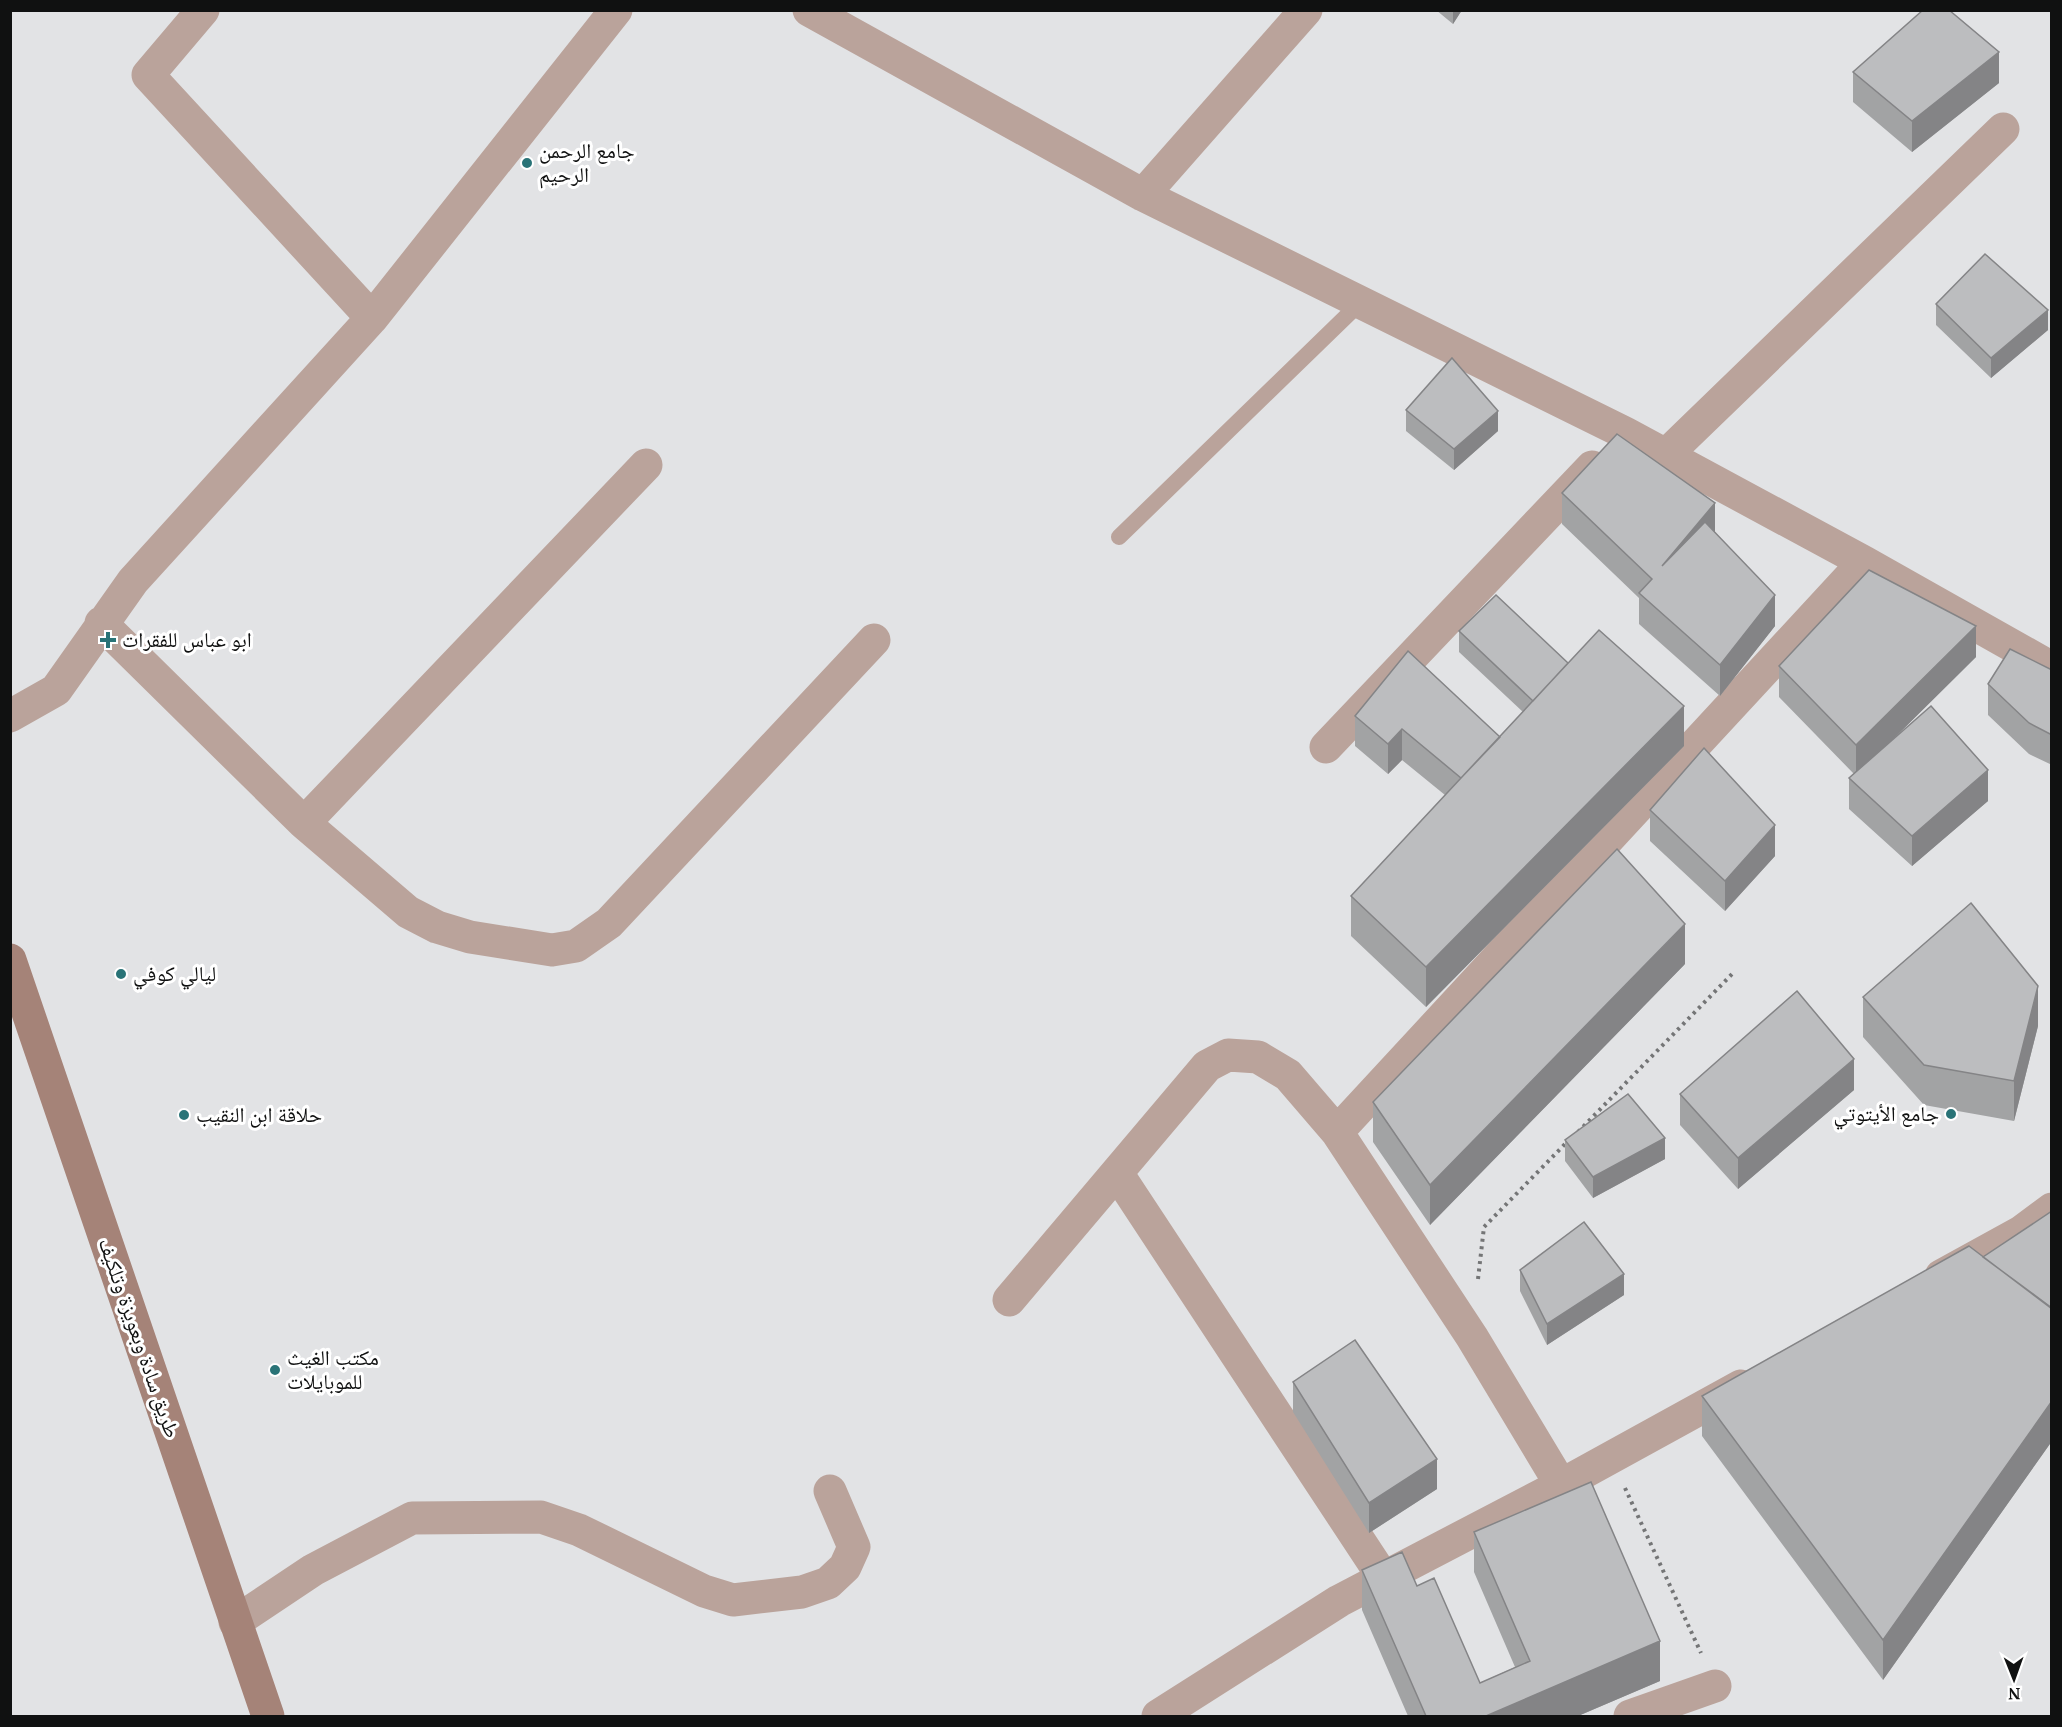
<svg xmlns="http://www.w3.org/2000/svg" width="2062" height="1727" font-family="'PT Serif','Noto Naskh Arabic',serif">
<style>
.lines{fill:none;stroke-linecap:round;stroke-linejoin:round}
.path{stroke:#747576;stroke-width:4;stroke-dasharray:3 4.5;stroke-linecap:butt}
.service{stroke:#baa39b;stroke-width:16}
.minor{stroke:#baa39b;stroke-width:33}
.secondary{stroke:#a58378;stroke-width:33}
.wall{fill:#a2a3a4}
.shaded-wall{fill:#848486}
.building{fill:#bcbdbf;stroke:#848486;stroke-width:1.5}
.poi-dot{fill:#297377;stroke:#fff;stroke-width:2}
.labels{text-anchor:middle;stroke-width:6;stroke-linejoin:round;paint-order:stroke}
.poi-label{font-size:21px;fill:#101111;stroke:#fff;text-anchor:start}
.street-label{font-size:21px;fill:#101111;stroke:#fff}
</style>
<rect width="100%" height="100%" fill="#e2e3e5"/>
<g class="lines">
<!-- path -->
<path class="path" d="M1578,1132l155,-159
M1478,1279l6,-52 84,-86
M1625,1488l76,165"/>
<!-- service -->
<path class="service" d="M1119,537l241,-234"/>
<!-- minor -->
<path class="minor" d="M203,10l-55,65 224,243
M809,10l334,185 482,238 239,129 188,106
M1143,195l163,-185
M1666,455l337,-326
M101,623l203,200 342,-358
M10,716l46,-26 77,-109 239,-263 244,-308
M1326,747l266,-280
M304,823l104,89 29,15 33,10 82,13 24,-4 33,-23 265,-283
M1117,1173l266,404
M1941,1276l80,-44 31,-23
M1009,1300l198,-234 21,-11 30,2 30,18 49,57
M1561,1485l-89,-148 -135,-205 527,-570
M235,1622l78,-52 99,-52 129,-1 38,13 125,61 29,9 69,-8 26,-9 17,-16 9,-20 -24,-56
M1158,1716l181,-115 222,-116 180,-99
M1630,1716l85,-30"/>
<!-- secondary -->
<path class="secondary" d="M10,960l258,756"/>
</g>
<!-- wall -->
<path class="wall" d="M1436,10h26l-9,14z
M1853,72l146,11 -87,69 -59,-50z
M1936,304l112,26 -57,48 -55,-53z
M1406,410l92,21 -44,39 -48,-39z
M1562,493l153,39 60,94 -55,70 -81,-72v-26l-77,-74z
M1459,631l109,32 116,83 -258,261 -75,-71v-40l94,-101 -43,-35 -14,14 -33,-28v-30l145,21 23,-25 -64,-60z
M1976,657l-86,85 98,59 -76,65 -63,-57v-31l5,-4 -75,-77v-31z
M2052,670v95l-23,-11 -41,-39v-31z
M1650,810l125,46 -50,55 -75,-70z
M1685,964l-255,261 -57,-83v-40z
M1863,997l175,29 -24,95 -90,-16 -61,-68z
M1854,1090l-116,99 -58,-64v-31z
M1565,1140l100,19 -72,39 -28,-37z
M2052,1211v230l-169,239 -181,-244v-40l281,-139z
M1520,1270l104,25 -77,50 -27,-54z
M1293,1382l144,107 -68,44 -76,-121z
M1474,1532l186,149 -82,35h-170l-46,-106v-40l55,16 63,97 35,-16 -41,-95z"/>
<!-- shaded-wall -->
<path class="shaded-wall" d="M1453,10h9l-9,14z
M1999,52v31l-87,69v-31z
M2048,310v20l-57,48v-20z
M1498,411v20l-44,39v-21z
M1715,503v31l-53,32z
M1775,595v31l-55,70v-31z
M1976,626v31l-120,119v-31z
M1684,706v40l-258,261v-40z
M1402,729v31l-14,14v-30z
M1988,770v31l-76,65v-30z
M1775,825v31l-50,55v-30z
M1685,924v40l-255,261v-40z
M2038,986v40l-24,95v-40z
M1854,1059v31l-116,99v-31z
M1665,1138v21l-72,39v-21z
M1624,1274v21l-77,50v-21z
M2052,1401v40l-169,239v-40z
M1437,1459v30l-68,44v-30z
M1660,1641v40l-82,35h-92z"/>
<!-- building -->
<path class="building" d="M1923,10h26l50,42 -87,69 -59,-49z
M1985,254l63,56 -57,48 -55,-54z
M1452,358l46,53 -44,38 -48,-39z
M1617,434l98,69 -53,63 43,-44 70,73 -55,70 -81,-72 13,-14 -90,-86z
M1869,570l107,56 -120,119 -77,-79z
M1496,595l72,68 -35,38 -74,-70z
M1599,630l85,76 -258,261 -75,-71z
M2010,649l42,21v65l-23,-12 -41,-39z
M1408,651l92,86 -39,41 -59,-49 -14,15 -33,-28z
M1931,706l57,64 -76,66 -63,-58z
M1704,748l71,77 -50,56 -75,-71z
M1617,849l68,75 -255,261 -57,-83z
M1971,903l67,83 -24,95 -90,-16 -61,-68z
M1797,991l57,68 -116,99 -58,-64z
M1628,1094l37,44 -72,39 -28,-37z
M2052,1211v97l-69,-51z
M1584,1222l40,52 -77,50 -27,-54z
M1969,1246l83,63v92l-169,239 -181,-244z
M1355,1340l82,119 -68,44 -76,-121z
M1591,1482l69,159 -174,75h-60l-64,-146 40,-18 15,34 17,-8 46,105 50,-22 -56,-129z"/>
<!-- markers -->
<g class="poi-dot">
<circle cx="527" cy="163" r="6"/>
<path d="M105 631h6v6h6v6h-6v6h-6v-6h-6v-6h6z"/>
<circle cx="121" cy="974" r="6"/>
<circle cx="1951" cy="1114" r="6"/>
<circle cx="184" cy="1115" r="6"/>
<circle cx="275" cy="1370" r="6"/>
</g>
<g class="labels">
<!-- poi labels -->
<g class="poi-label">
<text x="539" y="158">جامع الرحمن<tspan x="539" dy="24">الرحيم</tspan></text>
<text x="122" y="647">ابو عباس للفقرات</text>
<text x="133" y="981">ليالي كوفي</text>
<text x="1939" y="1121" text-anchor="end">جامع الأيتوتي</text>
<text x="196" y="1122">حلاقة ابن النقيب</text>
<text x="287" y="1365">مكتب الغيث<tspan x="287" dy="24">للموبايلات</tspan></text>
</g>
<!-- street labels -->
<g class="street-label">
<text transform="translate(139 1338) rotate(71)" y="7">طريق سادة وبعويزة وتلكيف</text>
</g>
</g>
<!-- border -->
<rect width="2062" height="1727" fill="none" stroke="#101111" stroke-width="24"/>
<!-- north arrow -->
<g transform="translate(2014 1679) rotate(179)" stroke="#ffffff" stroke-width="4.5" paint-order="stroke">
<path d="M0-4.5L10 22L0 15L-10 22Z" fill="#101111"/>
<text y="-9" font-size="16" font-weight="bold" text-anchor="middle" fill="#101111">N</text>
</g>
</svg>
